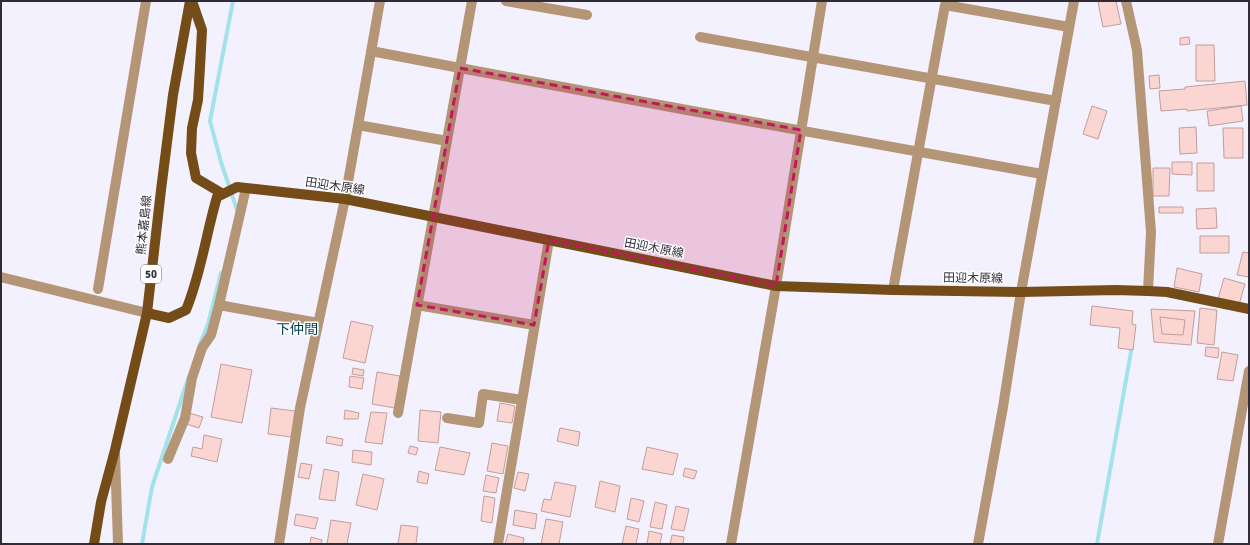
<svg xmlns="http://www.w3.org/2000/svg" width="1250" height="545" font-family="Signika,'Noto Sans JP',sans-serif">
<style>
.lines{fill:none;stroke-linecap:round;stroke-linejoin:round}
.stream{stroke:#a3e2eb;stroke-width:4}
.building{fill:#fad5d1;stroke:#c19e9b}
.minor{stroke:#b49677;stroke-width:10}
.major{stroke:#744c18;stroke-width:10}
.marked{fill:#c2185b;fill-opacity:0.2;stroke:#c2185b;stroke-width:3;stroke-dasharray:8 5;stroke-linejoin:round}
.labels{text-anchor:middle;stroke-width:3;stroke-linejoin:round;paint-order:stroke}
.shield{fill:#fff;stroke:#6d6b74;stroke-width:1}
.shield-label{font-size:11px;font-weight:bold;fill:#2f2c38}
.street-label{font-size:12px;fill:#2f2c38;stroke:#fff}
.quarter-label{font-size:14px;fill:#003a49;stroke:#fff}
</style>
<rect width="100%" height="100%" fill="#f4f1fe"/>
<g class="lines">
<!-- stream -->
<path class="stream" d="M233,1l-23,120 11,41 16,48
M200,344l8,-20 13,-51
M142,544l10,-57 36,-108
M1097,544l35,-198"/>
</g>
<!-- building -->
<path class="building" d="M1101,1h15l5,23 -18,3 -5,-25z
M1189,37l1,7 -10,1v-7z
M1196,45h18l1,36h-19z
M1159,75l1,13 -10,1 -1,-13z
M1245,81l2,24 -60,6v-2l-26,2 -2,-20 26,-2v-2z
M1092,106l15,5 -9,28 -15,-5z
M1241,106l2,15 -34,5 -2,-15z
M1196,127l1,26 -17,1 -1,-26z
M1223,128h20v30h-19z
M1172,162h20v13l-20,-1z
M1197,163h17v28h-17z
M1153,168h17l-1,28h-16z
M1159,207h24v6h-24z
M1216,208l1,20 -20,1 -1,-20z
M1200,236h29v17h-29z
M1243,252l6,1v24l-12,-2z
M1177,268l25,6 -3,18 -25,-5z
M1224,278l21,6 -6,21 -21,-6z
M1092,306l41,5 -1,13 4,1 -3,25 -15,-2 2,-20 -30,-3z
M1200,308l17,2 -3,35 -17,-2z
M1151,309l44,2 -4,34 -37,-3z
M1160,317l25,3 -2,15 -21,-1z
M351,321l22,5 -8,37 -22,-5z
M1206,347l13,1 -1,10 -13,-2z
M1222,352l16,3 -5,26 -16,-2z
M221,364l31,6 -10,53 -31,-6z
M353,368l11,2 -1,6 -11,-2z
M377,372l23,4 -5,32 -23,-4z
M350,376l14,2 -2,11 -13,-2z
M500,403l15,3 -3,17 -15,-2z
M271,408l24,3 -3,26 -24,-3z
M345,410l14,3 -1,6h-14z
M420,410l21,2 -3,31 -20,-2z
M371,412l16,1 -5,31 -17,-2z
M189,413l14,4 -4,11 -13,-4z
M560,428l20,4 -2,14 -21,-5z
M204,435l18,4 -5,23 -26,-6 2,-9 9,2z
M327,436l16,3 -1,7 -16,-3z
M492,443l16,3 -5,28 -16,-3z
M410,446l8,2 -2,7 -8,-2z
M440,447l30,6 -6,22 -29,-5z
M647,447l31,7 -5,21 -31,-6z
M353,450l19,2 -1,13 -19,-3z
M301,463l11,2 -3,14 -11,-2z
M685,468l12,3 -3,8 -11,-3z
M324,469l15,3 -4,29 -16,-2z
M419,471l10,3 -2,10 -10,-2z
M518,472l11,2 -4,17 -11,-3z
M363,474l21,5 -7,31 -21,-5z
M486,475l13,3 -3,15 -13,-2z
M600,481l20,5 -5,26 -20,-5z
M555,482l21,4 -6,31 -29,-6 3,-12 7,1z
M484,496l11,2 -3,25 -11,-2z
M631,498l13,3 -5,21 -12,-3z
M655,502l12,3 -5,24 -12,-2z
M676,506l13,3 -5,22 -13,-2z
M515,510l22,4 -2,15 -22,-4z
M296,514l22,4 -3,11 -21,-4z
M546,519l17,3 -4,22h-18z
M331,520l20,3 -4,21h-20z
M401,525l17,2 -2,17h-18z
M626,526l13,3 -3,15h-14z
M649,531l13,3 -2,10h-13z
M508,534l16,4 -1,6h-18z
M672,535l12,2 -1,7h-13z
M311,537l11,3 -1,4h-11z"/>
<g class="lines">
<!-- minor -->
<path class="minor" d="M472,1l-12,67 227,42 355,64
M506,1l81,14
M1126,1l11,49 14,182 -3,59
M700,37l356,64
M371,51l89,17 -62,345
M358,125l89,16
M246,188l-27,117 99,18
M1,277l146,36
M98,289l48,-288
M893,290l52,-285 124,22
M417,305l117,20
M447,418l32,5 4,-29 39,6
M115,454l3,90
M168,459l17,-41 7,-40 10,-30 9,-13 8,-30
M279,544l21,-136 45,-209 35,-198
M498,544l51,-304
M731,544l45,-258 46,-285
M978,544l25,-137 18,-115 53,-291
M1218,544l31,-173"/>
<!-- major -->
<path class="major" d="M192,1l10,29 -2,37 -2,33 -6,28 -1,25 5,25 27,16
M147,313l22,5 17,-8c15,-36 20,-76 31,-113l20,-10 108,12 431,87 117,4 128,2 95,-2 32,1 19,1 82,17
M94,544l7,-42 14,-52 32,-137 14,-123 12,-95 17,-94"/>
</g>
<!-- marked area -->
<path class="marked" d="M460,68l341,62 -25,156 -227,-46 -15,85 -117,-20z"/>
<g class="labels">
<!-- shield labels -->
<rect class="shield" x="141" y="265" width="20" height="18" rx="3"/>
<g class="shield-label">
<text x="151" y="278">50</text>
</g>
<!-- street labels -->
<g class="street-label">
<text transform="translate(335 186) rotate(8)" y="4">田迎木原線</text>
<text transform="translate(144 225) rotate(-84)" y="4">熊本嘉島線</text>
<text transform="translate(654 248) rotate(11)" y="4">田迎木原線</text>
<text transform="translate(973 278) rotate(1)" y="4">田迎木原線</text>
</g>
<!-- quarter labels -->
<g class="quarter-label">
<text x="297" y="334">下仲間</text>
</g>
</g>
<!-- border -->
<rect width="1250" height="545" fill="none" stroke="#2f2c38" stroke-width="4"/>
</svg>
